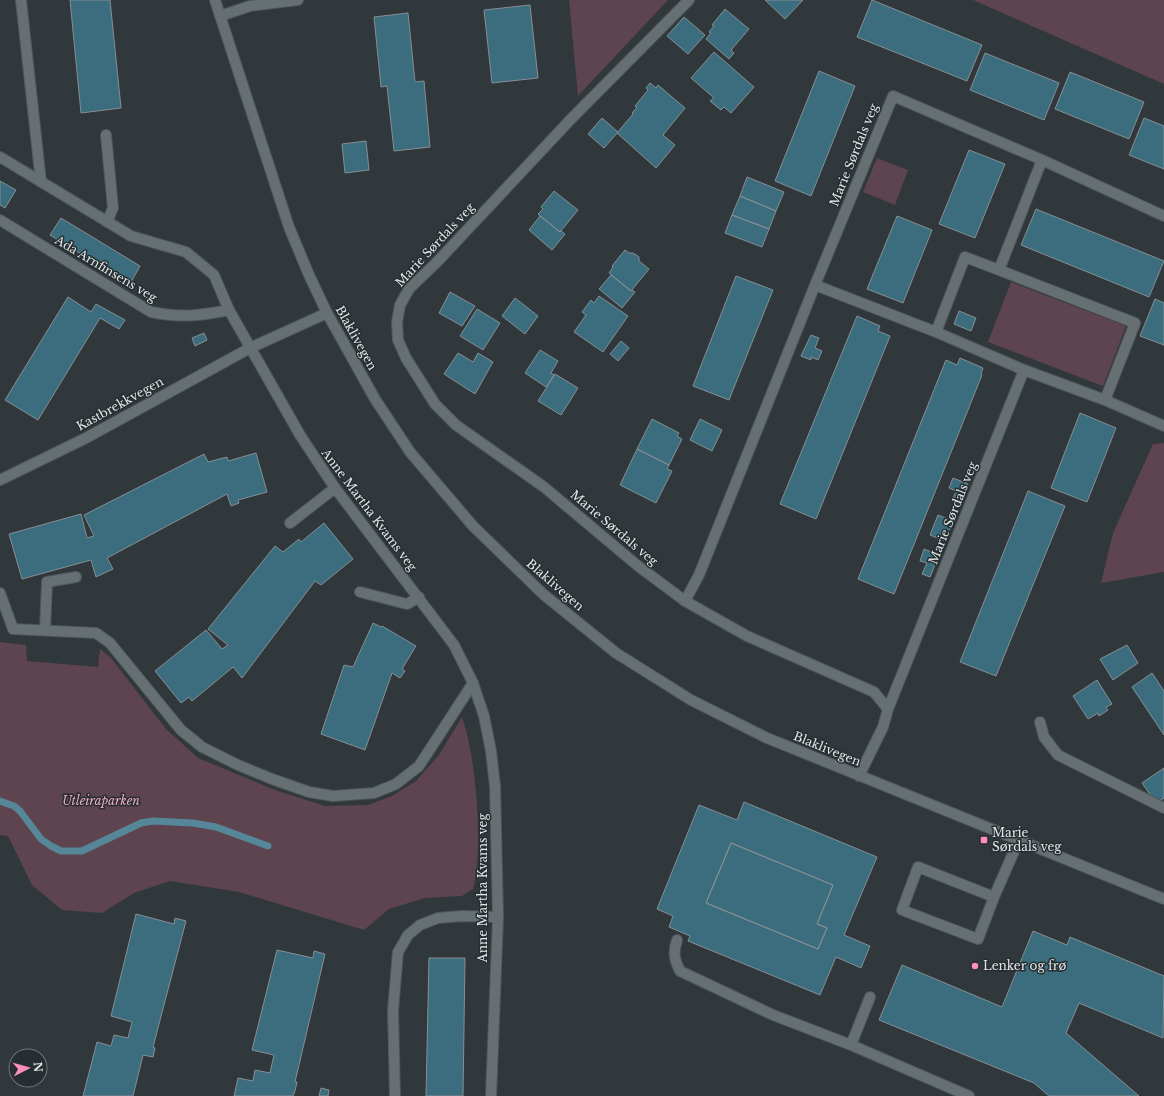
<svg xmlns="http://www.w3.org/2000/svg" width="1164" height="1096" font-family="'Libre Baskerville',serif">
<style>
.green{fill:#5d444e}
.lines{fill:none;stroke-linecap:round;stroke-linejoin:round}
.stream{stroke:#558799;stroke-width:7}
.building{fill:#3b6d7e;stroke:#868f93;fill-rule:evenodd}
.lane-casing{stroke:#50575a;stroke-width:12}
.street-casing{stroke:#50575a;stroke-width:12}
.secondary-casing{stroke:#50575a;stroke-width:12}
.lane{stroke:#667073;stroke-width:10}
.street{stroke:#667073;stroke-width:10}
.secondary{stroke:#667073;stroke-width:10}
.poi-dot{fill:#fd8ebe;stroke:#262e31;stroke-width:1.5}
.labels{text-anchor:middle;stroke-width:3;stroke-linejoin:round;paint-order:stroke}
.street-label{font-size:12px;fill:#e1e6e8;stroke:#262e31}
.park-label{font-size:12px;font-style:italic;fill:#f1aac6;stroke:#262e31}
.poi-label{font-size:12px;fill:#e1e6e8;stroke:#262e31;text-anchor:start}
</style>
<rect width="100%" height="100%" fill="#30383c"/>
<!-- green -->
<path class="green" d="M569,0h99l-90,96z
M973,0h191v84z
M877,158l31,12 -13,35 -32,-13z
M1011,282l115,44 -23,60 -115,-44z
M1164,443v129l-63,11 12,-50 40,-89z
M0,642l26,3 1,16 71,6 2,-18 11,9 55,71 32,29 77,32 50,16 43,-1 24,-9 24,-15 23,-26 23,-38c14,39 22,132 11,172l-11,7 -37,2 -36,11 -25,21 -125,-38 -69,-11 -36,12 -32,20 -40,-3 -30,-25 -24,-49 -8,-1z"/>
<g class="lines">
<!-- stream -->
<path class="stream" d="M0,801l14,5 6,5 21,28 10,7 10,5h21l59,-28 12,-2 40,2 23,4 52,19"/>
</g>
<!-- building -->
<path class="building" d="M70,0h40l11,108 -40,5z
M765,0h38l-18,19z
M872,0l110,45 -15,36 -110,-44z
M530,5l8,73 -46,5 -8,-73z
M725,9l24,20 -18,21 3,3 -5,6 -23,-20 5,-6 -2,-1 5,-6 -2,-1z
M408,13l7,69 9,-1 6,66 -36,4 -7,-65 -6,1 -7,-70z
M684,17l21,18 -17,19 -21,-18z
M714,52l40,35 -23,26 -7,-6 -3,3 -11,-9 4,-3 -23,-20z
M985,53l74,30 -15,37 -74,-30z
M819,71l36,15 -44,110 -36,-15z
M1070,72l74,30 -15,37 -74,-30z
M650,83l6,5 2,-3 27,23 -22,27 12,10 -19,23 -39,-35 16,-19 -1,-1 5,-6 -2,-1 13,-16 -2,-2z
M602,118l16,14 -14,16 -16,-14z
M1144,118l20,8v43l-35,-14z
M366,141l3,29 -24,3 -3,-29z
M969,150l36,14 -30,74 -36,-14z
M747,177l37,15 -8,19 -36,-15z
M0,181l16,9 -11,18 -5,-3z
M554,191l24,19 -18,22 -22,-18 5,-5 -2,-2z
M740,196l36,15 -7,18 -37,-14z
M1036,209l128,52 -15,36 -128,-52z
M732,215l37,14 -7,18 -37,-14z
M540,216l20,16 1,-1 4,3 -13,16 -23,-20z
M897,216l35,14 -29,73 -36,-14z
M61,218l79,48 -10,18 -80,-49z
M625,250l4,3h4l6,4v4l10,8 -18,22 -22,-18 4,-6 -1,-1z
M611,275l20,16 1,-1 3,2 -13,16 -23,-19z
M736,276l37,14 -44,110 -36,-14z
M450,292l25,14 -13,20 -23,-13z
M599,296l29,20 -25,36 -29,-20 12,-17 -4,-3 9,-12 3,3z
M68,297l23,15 5,-8 29,16 -6,9 -19,-11 -62,102 -33,-20z
M515,298l23,18 -13,18 -23,-18z
M1155,299l9,4v42l-24,-9z
M477,309l23,14 -17,27 -23,-14z
M959,311l17,7 -5,13 -17,-7z
M857,316l23,10 -2,5 12,5 -74,183 -36,-15z
M204,333l3,7 -12,6 -3,-8z
M811,335l8,3 -4,10 7,3 -4,9 -7,-3v3l-10,-4z
M621,341l8,7 -11,13 -8,-7z
M540,350l18,11 -7,12 3,2 -8,12 -21,-14z
M458,353l15,9 5,-9 15,9 -18,32 -31,-20z
M960,358l23,10 -2,6 1,1 -88,219 -36,-15 88,-219 11,5z
M555,374l23,14 -17,27 -23,-14z
M1080,413l36,15 -29,74 -36,-14z
M652,419l27,14 -2,3 5,3 -13,26 -32,-16z
M700,419l22,11 -10,21 -22,-11z
M637,449l32,16 -2,4 5,2 -16,32 -36,-18z
M256,453l11,39 -29,8 1,3 -8,3 -4,-12 -120,64 6,11 -17,8 -5,-17 -69,19 -13,-45 72,-20 6,24 7,-2 -10,-21 120,-61 4,8 19,-5 1,4z
M953,478l15,6 -8,20 -8,-3 4,-10 -7,-3z
M1028,491l37,15 -69,170 -36,-14z
M938,515l15,6 -8,20 -15,-6z
M324,523l29,36 -32,26 -6,-4 -73,97 -9,-11 -41,34 -3,-4 -8,6 -26,-32 51,-41 16,19 6,-4 -20,-16 67,-83 8,6 16,-13 2,3z
M924,549l15,6 -9,22 -8,-3 5,-11 -7,-2z
M373,623l8,4 1,-1 34,20 -14,23 3,2 -5,7 -8,-5 -27,77 -44,-16 23,-69 9,2z
M1127,645l11,18 -25,17 -13,-21z
M1152,673l12,18v44l-32,-48z
M1097,680l15,24 -6,3 2,3 -9,6 -1,-3 -10,6 -15,-23z
M1164,768v30l-8,5 -14,-20z
M744,802l133,55 -33,78 26,11 -9,22 -25,-11 -16,38 -132,-54 2,-5 -21,-9 4,-11 -16,-7 42,-104 38,15zM731,843l102,42 -16,39 10,4 -9,21 -112,-46z
M731,843l102,42 -16,39 10,4 -9,21 -112,-46z
M136,914l38,10 1,-6 11,3 -33,126 2,1 -2,9 -10,-2 -10,41h-50l14,-54 14,4 3,-11 14,3 4,-16 -21,-6z
M1033,931l34,14 3,-8 94,39 -1,62 -84,-35 -13,30 73,63h-90l-15,-13 -155,-63 23,-55 100,42z
M277,950l36,8 1,-7 11,3 -30,128h2l-2,9 -2,5h-59l4,-18 15,3 2,-11 15,3 4,-18 -22,-5z
M429,958h36l-2,138h-37z
M321,1088l8,2 -1,6h-9z"/>
<g class="lines">
<defs>
<path id="lane" d="M21,0l20,182
M106,135l7,73 -6,14
M1042,160l122,56
M0,220l151,92c29,6 48,4 78,-2
M999,270l136,53 -30,77
M1024,370l81,30 59,26
M290,523l45,-35
M360,592l47,12 12,-7
M685,601l14,-26 116,-290 78,-189 149,64 -43,110 -34,-13 -29,75 -121,-47
M45,630l2,-48 29,-5
M888,709l136,-339 -88,-38
M1040,722l4,15 14,18 106,53
M994,897l-16,42 -76,-29 16,-43 76,30 25,-57
M677,940c-4,12 -3,19 3,31l93,44 78,30 118,51
M851,1045l19,-48
M491,1096l7,-179"/>
<path id="street" d="M689,0l-118,119 -133,142 -29,28 -9,16 -3,17 1,18 8,18 29,46 21,21 88,62 94,79 47,35 62,35 127,56 14,17 -5,18 -24,49
M220,16l30,-10 48,-6
M0,157l131,79 55,16 28,23 15,35 71,125 35,53 119,157 19,38 11,33 7,35 4,35 3,131 -36,-1 -24,2 -18,7 -12,10 -10,17 -5,58 2,86
M0,480l86,-42 164,-90 77,-35
M0,593l13,36 83,4 14,10 71,87 21,17 36,18 34,14 37,13 24,4 41,-3 22,-9 23,-18 54,-83"/>
<path id="secondary" d="M215,0l74,227 20,48 18,38 48,86 35,53 63,74 70,68 73,59 75,47 76,38 397,161"/>
</defs>
<!-- lane casing -->
<use href="#lane" class="lane-casing"/>
<!-- street casing -->
<use href="#street" class="street-casing"/>
<!-- secondary casing -->
<use href="#secondary" class="secondary-casing"/>
<!-- lane -->
<use href="#lane" class="lane"/>
<!-- street -->
<use href="#street" class="street"/>
<!-- secondary -->
<use href="#secondary" class="secondary"/>
</g>
<!-- markers -->
<g class="poi-dot">
<rect x="980" y="836" width="8" height="8" rx="2"/>
<circle cx="975" cy="966" r="4"/>
</g>
<g class="labels">
<!-- street labels -->
<g class="street-label">
<text transform="translate(854 155) rotate(-68)" y="4">Marie Sørdals veg</text>
<text transform="translate(435 245) rotate(-47)" y="4">Marie Sørdals veg</text>
<text transform="translate(106 269) rotate(31)" y="4">Ada Arnfinsens veg</text>
<text transform="translate(356 338) rotate(61)" y="4">Blaklivegen</text>
<text transform="translate(120 404) rotate(-29)" y="4">Kastbrekkvegen</text>
<text transform="translate(369 510) rotate(53)" y="4">Anne Martha Kvams veg</text>
<text transform="translate(953 513) rotate(-68)" y="4">Marie Sørdals veg</text>
<text transform="translate(614 528) rotate(40)" y="4">Marie Sørdals veg</text>
<text transform="translate(555 585) rotate(41)" y="4">Blaklivegen</text>
<text transform="translate(827 749) rotate(22)" y="4">Blaklivegen</text>
<text transform="translate(483 888) rotate(-90)" y="4">Anne Martha Kvams veg</text>
</g>
<!-- park labels -->
<g class="park-label">
<text x="101" y="805">Utleiraparken</text>
</g>
<!-- poi labels -->
<g class="poi-label">
<text x="992" y="837">Marie<tspan x="992" dy="14">Sørdals veg</tspan></text>
<text x="983" y="970">Lenker og frø</text>
</g>
</g>
<!-- north arrow -->
<g transform="translate(28 1068) rotate(84)"><circle r="19" fill="#262e31" stroke="#71787a"/>
<path d="M0-3L7 15L0 10L-7 15Z" fill="#fd8ebe"/>
<text y="-6" font-size="11" font-weight="bold" text-anchor="middle" fill="#e1e6e8">N</text>
</g>
</svg>
